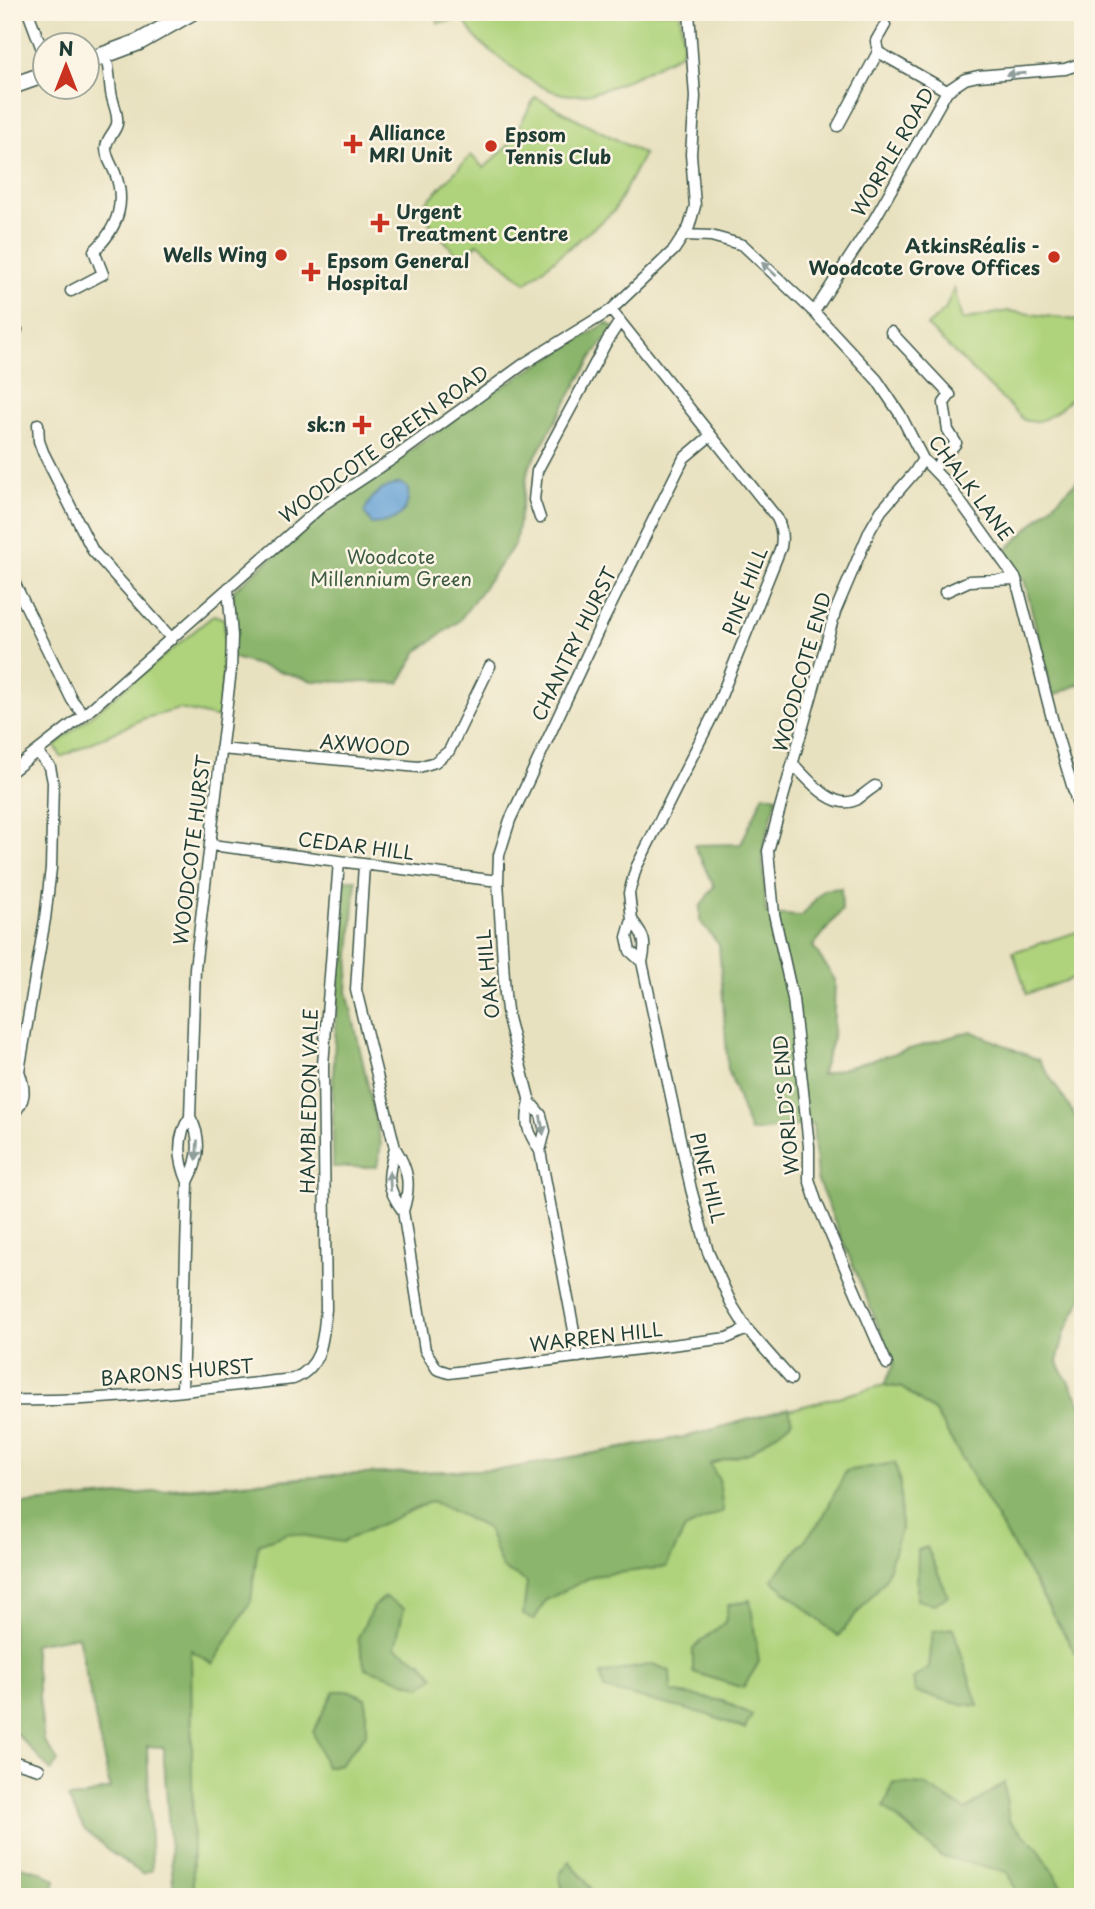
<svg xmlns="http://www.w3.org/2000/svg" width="1095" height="1909" font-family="'Playpen Sans',sans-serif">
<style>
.green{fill:#afd37c;stroke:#678858;stroke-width:2}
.forest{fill:#8bb56c;stroke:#557950;stroke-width:2}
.water{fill:#65a1d6;stroke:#426f85;stroke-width:2}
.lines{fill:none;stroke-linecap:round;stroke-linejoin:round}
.minor-casing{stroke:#3d5649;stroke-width:13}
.trunk-casing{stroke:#3d5649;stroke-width:19}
.minor{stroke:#fff;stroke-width:10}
.trunk{stroke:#fff;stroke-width:16}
.oneway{fill:#8f9e9a}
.poi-dot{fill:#c8321e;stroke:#fcf5e5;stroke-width:2.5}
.labels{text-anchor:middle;stroke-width:5;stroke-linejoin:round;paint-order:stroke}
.poi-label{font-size:19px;font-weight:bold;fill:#1f3d34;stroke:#fcf5e5;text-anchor:start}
.street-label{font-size:19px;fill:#1f3d34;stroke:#fcf5e5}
.park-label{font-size:19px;fill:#3c5b42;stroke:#fcf5e5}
</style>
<rect width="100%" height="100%" fill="#fcf5e5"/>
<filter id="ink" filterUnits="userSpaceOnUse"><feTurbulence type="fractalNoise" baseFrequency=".0143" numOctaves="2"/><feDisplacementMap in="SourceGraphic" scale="14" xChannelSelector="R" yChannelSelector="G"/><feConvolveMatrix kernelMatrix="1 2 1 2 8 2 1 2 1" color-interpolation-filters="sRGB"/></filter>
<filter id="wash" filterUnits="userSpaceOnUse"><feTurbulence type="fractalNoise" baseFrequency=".00686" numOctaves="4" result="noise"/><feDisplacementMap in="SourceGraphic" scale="28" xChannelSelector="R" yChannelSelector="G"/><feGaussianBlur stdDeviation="1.57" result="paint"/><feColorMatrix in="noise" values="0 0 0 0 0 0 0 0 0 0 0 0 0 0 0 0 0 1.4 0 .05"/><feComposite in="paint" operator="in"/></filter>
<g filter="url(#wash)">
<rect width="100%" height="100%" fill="#e8e1bf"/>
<!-- green -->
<path class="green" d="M436,12h244l3,31 -3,11c-30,14 -76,43 -110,41 -24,-2 -48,-19 -66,-34 -18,-14 -30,-20 -40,-42l-26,4z
M535,97l109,57 -30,57 -88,72 -48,-40 -17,17 -42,-50 52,-55 13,13 26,-24z
M954,288l8,32 46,-9 75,10v66c-16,14 -36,41 -59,33l-97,-94 18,-16z
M214,615l10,4 1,31 -6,68 -39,-9 -35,9 -84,39 -6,-12z
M1083,930v45l-56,19 -14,-42z
M884,1385l18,3 33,24 148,254v231h-890l-2,-248 -21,-160 167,-14 169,-6 183,-33z"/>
<!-- forest -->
<path class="forest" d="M607,323l7,5 -22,29 -64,112 -13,75 -56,77 -41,30 -19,32 -86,-2 -83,-24 4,-67 106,-90 155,-109z
M1083,475v207l-30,14 -29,-117 -26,-21z
M764,794l13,3 -15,54 4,63 36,2 21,-26 18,-2 1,22 -29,36 22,34 -2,57 -12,38 150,-44 68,29 44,68v168l-18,36 -8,30 26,45v259l-148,-254 -33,-24 -18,-3 10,-21 -77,-185 -4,-55 -63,8 -22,-63 -9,-124 -19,-24v-14l14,-21 -20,-41 47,-1z
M344,880h12l-9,111 34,153 -4,23h-44v-91z
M789,1408l3,14 -43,31 -39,11 9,16 4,31 -38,18 -19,38 -73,9 -47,24 -12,20 -11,-5 4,-33 -25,-14 -15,-40 -55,-27 -90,41 -53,-9 -31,11 -7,57 -38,63 -22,-14 2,247h-19l-11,-150 -16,-1 5,124 -9,4 -30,-20 -29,-25 -16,-31 14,-1 28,-9 -32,-152 -45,8 11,97 14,20 -7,10 -39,-42v-224l325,-30 169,-6 183,-33z
M895,1463l5,20 1,47 -16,50 -47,56 -66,-56 50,-61 24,-48z
M927,1547l21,49 -14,8 -17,-4 1,-50z
M385,1597l19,11 -9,39 28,16 11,14 -13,10 -56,-19 -7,-30 15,-31z
M750,1600l9,62 -16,26 -50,-16v-24l32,-26 3,-17z
M953,1628l25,78 -23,-3 -40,-11 -2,-13 16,-12 4,-36z
M653,1664l17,7 1,21 52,9 29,14 -7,14 -40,-15 -101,-25 -3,-15z
M334,1691h16l16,7v37l-26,29 -14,3 -13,-35z
M894,1783l31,2 41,25 38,-27 5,38 29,27 31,49h-50l-12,-25 -66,-16 -57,-49z
M569,1861l20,24 3,12h-27l-6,-21z
M12,1864l28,7 15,9 -3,17h-40z"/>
<!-- water -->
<path class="water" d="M400,483l8,5c3,25 -13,35 -36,36l-8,-12c8,-18 17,-24 36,-29z"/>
</g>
<g filter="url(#ink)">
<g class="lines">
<defs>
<path id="minor" d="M28,12l18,48
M878,52l69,39
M838,126l40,-74 -2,-11 9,-16
M685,235l26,1 32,9 71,67 63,68 23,34 23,45 26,27 67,93 37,143 30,100
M71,291l32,-17 -9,-23c22,-21 33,-47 21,-78 -3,-8 -9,-15 -9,-25 0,-10 9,-15 11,-24 2,-10 -5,-22 -6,-32 -2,-13 -1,-24 -6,-37
M611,310l166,208c5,10 6,18 4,29l-66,164 -79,157 -7,25 3,27 -5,17 3,14 12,11
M814,312l60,-92 73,-129 18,-12 13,-3 87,-7 18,-6
M12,330h5
M891,332l59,63 -6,8 4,27 8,13 -22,26
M38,424l1,17 4,11 50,99 79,88
M540,518l-6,-18 3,-29 70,-130 13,-20
M12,578l60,122 12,15
M945,592l24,-11 47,-2
M221,749l198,18 16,-5 14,-11 41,-85
M794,765c14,14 39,46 62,35 6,-4 13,-10 19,-14
M12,771l72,-56 240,-211 70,-46 131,-95 86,-53 63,-60 15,-23 6,-21 -4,-52 4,-57 -6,-85
M211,845l287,36
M364,865l-8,125 39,158c14,22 16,38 8,63l22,139 12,19 12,4 278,-35 20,-9
M632,920c12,15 15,23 10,42l49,227 17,63 24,53 15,24 44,50
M12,1080l7,-9 26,-152 6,-51 2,-86 -3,-15 -13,-15
M530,1102c-6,23 -2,30 10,49
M12,1116c14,-16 14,-25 7,-45
M395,1148c-8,28 -10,39 8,63
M188,1182c11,-21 14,-44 2,-65
M579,1357l-39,-206 5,-20 -4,-16 -11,-13 -22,-84 -3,-24 -7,-113 1,-26 11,-35 89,-191 85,-171 26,-22
M887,1364l-71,-163 -7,-22v-33l-16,-147 -19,-85 -6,-63 67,-239 35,-82 11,-19 33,-38 9,-14
M182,1390l6,-208c-9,-21 -12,-45 2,-65l5,-149 36,-298 1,-34 -4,-48
M12,1400c94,2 188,-11 281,-21 30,-12 30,-41 33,-70l-3,-244 16,-204
M12,1761l27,8"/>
<path id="trunk" d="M88,61l51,-19 53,-30
M12,86l34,-12"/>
</defs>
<!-- minor casing -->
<use href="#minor" class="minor-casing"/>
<!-- trunk casing -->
<use href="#trunk" class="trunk-casing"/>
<!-- minor -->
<use href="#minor" class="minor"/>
<!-- trunk -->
<use href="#trunk" class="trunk"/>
</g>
<!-- one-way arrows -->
<defs><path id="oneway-solid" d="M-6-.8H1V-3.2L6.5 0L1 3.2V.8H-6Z" transform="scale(1.75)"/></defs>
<g class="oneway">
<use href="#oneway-solid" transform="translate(1016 74) rotate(175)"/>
<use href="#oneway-solid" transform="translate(769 269) rotate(-137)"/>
<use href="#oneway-solid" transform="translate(542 1125) rotate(81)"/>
<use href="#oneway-solid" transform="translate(197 1150) rotate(93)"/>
<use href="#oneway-solid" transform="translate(390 1181) rotate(-94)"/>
</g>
</g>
<!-- markers -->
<g class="poi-dot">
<path d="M349.5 133.5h7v7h7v7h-7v7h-7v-7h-7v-7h7z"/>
<circle cx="491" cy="146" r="7"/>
<path d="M376.5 212.5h7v7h7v7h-7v7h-7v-7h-7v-7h7z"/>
<circle cx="281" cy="255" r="7"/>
<circle cx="1054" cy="257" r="7"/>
<path d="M307.5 261.5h7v7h7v7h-7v7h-7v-7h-7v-7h7z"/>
<path d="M358.5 414.5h7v7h7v7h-7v7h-7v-7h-7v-7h7z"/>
</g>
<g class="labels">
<!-- poi labels -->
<g class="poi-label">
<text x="369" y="140">Alliance<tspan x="369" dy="22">MRI Unit</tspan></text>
<text x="505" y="142">Epsom<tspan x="505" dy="22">Tennis Club</tspan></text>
<text x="396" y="219">Urgent<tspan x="396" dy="22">Treatment Centre</tspan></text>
<text x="1040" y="253" text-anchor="end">AtkinsRéalis -<tspan x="1040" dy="22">Woodcote Grove Offices</tspan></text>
<text x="267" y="262" text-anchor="end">Wells Wing</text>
<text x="327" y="268">Epsom General<tspan x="327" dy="22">Hospital</tspan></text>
<text x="346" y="432" text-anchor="end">sk:n</text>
</g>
<!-- street labels -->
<g class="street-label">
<text transform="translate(893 152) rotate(-60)" y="7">WORPLE ROAD</text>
<text transform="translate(384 444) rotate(-36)" y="7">WOODCOTE GREEN ROAD</text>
<text transform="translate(971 488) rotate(53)" y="7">CHALK LANE</text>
<text transform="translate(745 591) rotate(-69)" y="7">PINE HILL</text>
<text transform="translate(574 644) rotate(-64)" y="7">CHANTRY HURST</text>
<text transform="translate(802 672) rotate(-74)" y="7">WOODCOTE END</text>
<text transform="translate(365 745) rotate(5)" y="7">AXWOOD</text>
<text transform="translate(356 846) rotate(7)" y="7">CEDAR HILL</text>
<text transform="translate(192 850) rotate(-83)" y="7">WOODCOTE HURST</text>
<text transform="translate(488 974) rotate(-96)" y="7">OAK HILL</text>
<text transform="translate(309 1101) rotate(-89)" y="7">HAMBLEDON VALE</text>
<text transform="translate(786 1105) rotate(-95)" y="7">WORLD'S END</text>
<text transform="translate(708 1178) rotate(76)" y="7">PINE HILL</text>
<text transform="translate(596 1337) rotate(-7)" y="7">WARREN HILL</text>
<text transform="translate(177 1372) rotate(-5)" y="7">BARONS HURST</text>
</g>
<!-- park labels -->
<g class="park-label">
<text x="391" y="564">Woodcote<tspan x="391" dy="22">Millennium Green</tspan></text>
</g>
</g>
<!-- margin -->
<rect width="1095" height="1909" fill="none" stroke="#fcf5e5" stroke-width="42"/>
<!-- north arrow -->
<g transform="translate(66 66)"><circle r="33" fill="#fcf5e5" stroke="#a4ab9e" stroke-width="2"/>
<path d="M0-5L12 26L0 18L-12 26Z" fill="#c8321e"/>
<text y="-10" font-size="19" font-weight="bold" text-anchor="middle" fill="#1f3d34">N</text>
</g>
</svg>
